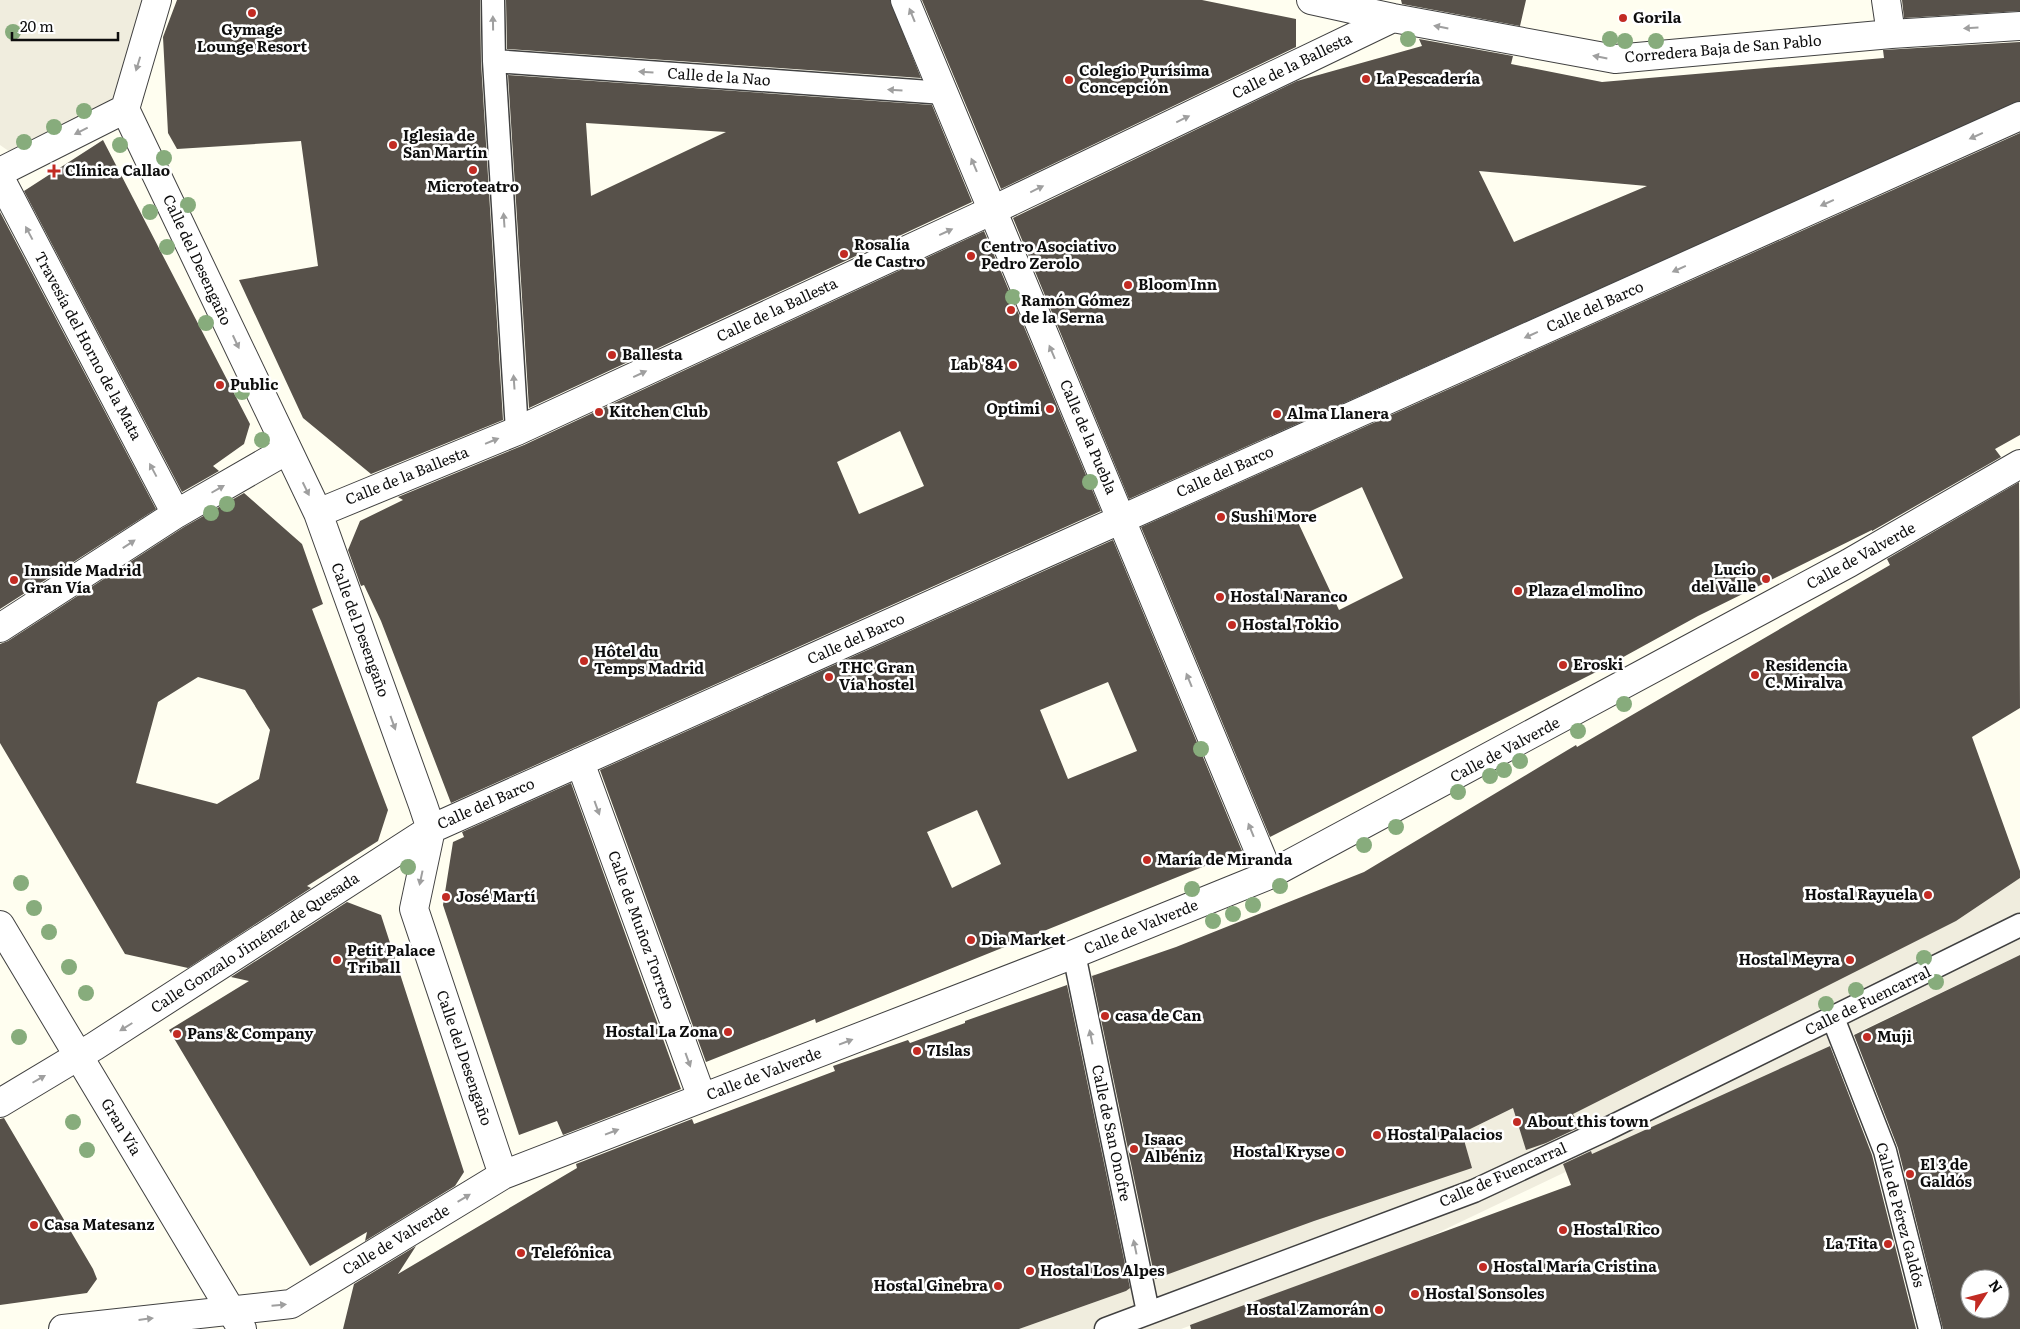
<svg xmlns="http://www.w3.org/2000/svg" width="2020" height="1329" font-family="Literata,serif">
<style>
.plaza{fill:#f0edde}
.building{fill:#57514a;fill-rule:evenodd}
.lines{fill:none;stroke-linecap:round;stroke-linejoin:round}
.pedestrian-casing{stroke:#414141;stroke-width:25}
.minor-casing{stroke:#414141;stroke-width:30}
.tertiary-casing{stroke:#414141;stroke-width:30}
.pedestrian{stroke:#fff;stroke-width:22}
.minor{stroke:#fff;stroke-width:28}
.tertiary{stroke:#fff;stroke-width:28}
.tree{fill:#87ac7c}
.oneway{fill:#9f9f9f}
.poi-dot{fill:#c22b23;stroke:#fff;stroke-width:2}
.labels{text-anchor:middle;stroke-width:5;stroke-linejoin:round;paint-order:stroke}
.poi-label{font-size:15px;font-weight:bold;fill:#0e0e0e;stroke:#fff;text-anchor:start}
.street-label{font-size:15px;fill:#0e0e0e;stroke:#fff}
</style>
<rect width="100%" height="100%" fill="#fffef0"/>
<!-- plaza -->
<path class="plaza" d="M0,0h157l-32,109 -102,52 -23,-16z
M2020,878v77l-591,282 -248,92h-162l107,-38 -60,-306 29,-11 59,301 3,3 313,-116 -8,-29 51,-25 9,27 434,-214z"/>
<!-- building -->
<path class="building" d="M177,0h303l1,62 22,358 -132,54 -68,-56 -64,-138 79,-14 -17,-125 -124,8 -9,-16 -5,-96z
M506,0h384l31,78 -414,-29z
M922,0h280l94,19v28l-295,142z
M1401,0h125l-6,26 -118,-22z
M1902,0h118v11l-116,7z
M1419,39l94,17 -2,8 91,18 282,-24 -1,-8 137,-8v59l-891,398 -116,-281 284,-137 125,-35zM1479,171l168,15 -133,56z
M508,75l424,30 40,97 -443,206zM586,123l140,9 -135,64z
M2020,133v302l-25,14 6,8 -129,74v-1l-174,86 -102,56 -326,165 -129,-310zM1362,487l41,91 -64,32 -43,-92z
M103,140l147,284 -6,20 -31,22 6,5 -37,21 -158,-301z
M0,212l156,297 -156,100z
M984,231l117,280 -650,292 -70,-182 -17,-36 -3,1 -13,-36 12,-29 43,-21 -5,-3 126,-52zM900,431l24,55 -65,28 -22,-52z
M2019,482l1,226 -48,29 48,134v7l-64,43 -383,193 7,13 -34,16 -20,7 -13,-42 -51,25 10,35 -158,53 -159,58 -63,-303 84,-29 188,-75 212,-127 1,2 313,-182 -3,-6z
M244,493l58,51 21,60 -11,5 76,201 -10,31 -71,45 4,2 -123,80 -63,-14 -125,-211v-99l8,-3 176,-114zM198,677l47,13 25,40 -11,49 -42,25 -81,-21 22,-81z
M1113,540l129,311 -426,172 -1,-4 -109,43 -106,-292zM1108,682l29,69 -69,28 -28,-69zM977,810l24,54 -49,24 -25,-56z
M571,783l110,306 -118,46 -6,-14 -38,14 -76,-230 10,-63 11,-5 -2,-5z
M347,902l34,13 83,257 -9,14 -90,55 2,-9 -57,34 -141,-236 80,-49 -18,-4z
M2020,955v374h-77l-45,-181 -44,-113zM1970,1279h30v30h-30z
M1067,985l63,303 -4,3 -107,38h-676l11,-45 62,-38 -18,28 179,-106 -1,-4 116,-45 2,5 141,-53 -2,-5 75,-26 2,3 55,-20v-2z
M1830,1046l42,109 44,174h-725l-1,-4 381,-140 -8,-21 28,-13 1,3z
M4,1118l89,151 4,10 -10,14 -87,12v-186z"/>
<g class="lines">
<defs>
<path id="pedestrian" d="M493,0l1,61 23,370
M494,61l450,32
M1074,954l74,358
M1833,1018l52,133 45,178
M1106,1329l368,-138 133,-62 413,-204"/>
<path id="minor" d="M905,0l364,875
M1311,0l82,18 222,41 276,-25 129,-8
M1886,0l5,34
M125,109l193,404 105,292 8,24 -17,80 89,266
M125,109l32,-109
M0,172l125,-63
M0,178l176,336
M318,513l199,-82 476,-221 400,-192
M0,628l176,-114 111,-64
M580,762l122,336
M0,1103l95,-57 336,-217 1589,-713
M63,1329l228,-25 212,-129 571,-221 195,-79 580,-312 171,-99"/>
<path id="tertiary" d="M0,925l242,404"/>
</defs>
<!-- pedestrian casing -->
<use href="#pedestrian" class="pedestrian-casing"/>
<!-- minor casing -->
<use href="#minor" class="minor-casing"/>
<!-- tertiary casing -->
<use href="#tertiary" class="tertiary-casing"/>
<!-- pedestrian -->
<use href="#pedestrian" class="pedestrian"/>
<!-- minor -->
<use href="#minor" class="minor"/>
<!-- tertiary -->
<use href="#tertiary" class="tertiary"/>
</g>
<!-- trees -->
<g class="tree">
<circle cx="13" cy="32" r="8"/>
<circle cx="1408" cy="39" r="8"/>
<circle cx="1610" cy="39" r="8"/>
<circle cx="1625" cy="41" r="8"/>
<circle cx="1656" cy="41" r="8"/>
<circle cx="84" cy="111" r="8"/>
<circle cx="54" cy="127" r="8"/>
<circle cx="24" cy="142" r="8"/>
<circle cx="120" cy="145" r="8"/>
<circle cx="164" cy="158" r="8"/>
<circle cx="188" cy="205" r="8"/>
<circle cx="150" cy="212" r="8"/>
<circle cx="167" cy="247" r="8"/>
<circle cx="1013" cy="297" r="8"/>
<circle cx="206" cy="323" r="8"/>
<circle cx="242" cy="392" r="8"/>
<circle cx="262" cy="440" r="8"/>
<circle cx="1090" cy="482" r="8"/>
<circle cx="227" cy="504" r="8"/>
<circle cx="211" cy="513" r="8"/>
<circle cx="1624" cy="704" r="8"/>
<circle cx="1578" cy="731" r="8"/>
<circle cx="1201" cy="749" r="8"/>
<circle cx="1520" cy="761" r="8"/>
<circle cx="1504" cy="770" r="8"/>
<circle cx="1490" cy="776" r="8"/>
<circle cx="1458" cy="792" r="8"/>
<circle cx="1396" cy="827" r="8"/>
<circle cx="1364" cy="845" r="8"/>
<circle cx="408" cy="867" r="8"/>
<circle cx="21" cy="883" r="8"/>
<circle cx="1280" cy="886" r="8"/>
<circle cx="1192" cy="889" r="8"/>
<circle cx="1253" cy="905" r="8"/>
<circle cx="34" cy="908" r="8"/>
<circle cx="1233" cy="914" r="8"/>
<circle cx="1213" cy="921" r="8"/>
<circle cx="49" cy="932" r="8"/>
<circle cx="1924" cy="958" r="8"/>
<circle cx="69" cy="967" r="8"/>
<circle cx="1936" cy="982" r="8"/>
<circle cx="1856" cy="990" r="8"/>
<circle cx="86" cy="993" r="8"/>
<circle cx="1826" cy="1004" r="8"/>
<circle cx="19" cy="1037" r="8"/>
<circle cx="73" cy="1122" r="8"/>
<circle cx="87" cy="1150" r="8"/>
</g>
<!-- one-way arrows -->
<defs><path id="oneway-solid" d="M-6-.8H1V-3.2L6.5 0L1 3.2V.8H-6Z" transform="scale(1.25)"/></defs>
<g class="oneway">
<use href="#oneway-solid" transform="translate(912 15) rotate(-112)"/>
<use href="#oneway-solid" transform="translate(493 23) rotate(-91)"/>
<use href="#oneway-solid" transform="translate(1441 27) rotate(-169)"/>
<use href="#oneway-solid" transform="translate(1971 28) rotate(177)"/>
<use href="#oneway-solid" transform="translate(1600 57) rotate(-169)"/>
<use href="#oneway-solid" transform="translate(138 64) rotate(107)"/>
<use href="#oneway-solid" transform="translate(646 72) rotate(-176)"/>
<use href="#oneway-solid" transform="translate(895 90) rotate(-176)"/>
<use href="#oneway-solid" transform="translate(1183 119) rotate(-26)"/>
<use href="#oneway-solid" transform="translate(81 131) rotate(153)"/>
<use href="#oneway-solid" transform="translate(1976 136) rotate(156)"/>
<use href="#oneway-solid" transform="translate(974 165) rotate(-113)"/>
<use href="#oneway-solid" transform="translate(1037 189) rotate(-26)"/>
<use href="#oneway-solid" transform="translate(1827 203) rotate(156)"/>
<use href="#oneway-solid" transform="translate(504 220) rotate(-94)"/>
<use href="#oneway-solid" transform="translate(946 232) rotate(-25)"/>
<use href="#oneway-solid" transform="translate(29 233) rotate(-118)"/>
<use href="#oneway-solid" transform="translate(1679 269) rotate(156)"/>
<use href="#oneway-solid" transform="translate(1531 335) rotate(156)"/>
<use href="#oneway-solid" transform="translate(236 342) rotate(65)"/>
<use href="#oneway-solid" transform="translate(1052 352) rotate(-113)"/>
<use href="#oneway-solid" transform="translate(640 374) rotate(-25)"/>
<use href="#oneway-solid" transform="translate(514 382) rotate(-94)"/>
<use href="#oneway-solid" transform="translate(492 441) rotate(-22)"/>
<use href="#oneway-solid" transform="translate(153 470) rotate(-118)"/>
<use href="#oneway-solid" transform="translate(218 489) rotate(-30)"/>
<use href="#oneway-solid" transform="translate(306 489) rotate(64)"/>
<use href="#oneway-solid" transform="translate(129 544) rotate(-33)"/>
<use href="#oneway-solid" transform="translate(1189 680) rotate(-112)"/>
<use href="#oneway-solid" transform="translate(393 723) rotate(70)"/>
<use href="#oneway-solid" transform="translate(597 808) rotate(70)"/>
<use href="#oneway-solid" transform="translate(1251 830) rotate(-112)"/>
<use href="#oneway-solid" transform="translate(421 878) rotate(102)"/>
<use href="#oneway-solid" transform="translate(126 1027) rotate(148)"/>
<use href="#oneway-solid" transform="translate(1091 1037) rotate(-102)"/>
<use href="#oneway-solid" transform="translate(846 1042) rotate(-21)"/>
<use href="#oneway-solid" transform="translate(688 1060) rotate(70)"/>
<use href="#oneway-solid" transform="translate(39 1079) rotate(-30)"/>
<use href="#oneway-solid" transform="translate(612 1132) rotate(-21)"/>
<use href="#oneway-solid" transform="translate(464 1198) rotate(-31)"/>
<use href="#oneway-solid" transform="translate(1135 1247) rotate(-102)"/>
<use href="#oneway-solid" transform="translate(279 1305) rotate(-5)"/>
<use href="#oneway-solid" transform="translate(146 1319) rotate(-7)"/>
</g>
<!-- markers -->
<g class="poi-dot">
<circle cx="252" cy="13" r="5"/>
<circle cx="1623" cy="18" r="5"/>
<circle cx="1366" cy="79" r="5"/>
<circle cx="1069" cy="80" r="5"/>
<circle cx="393" cy="145" r="5"/>
<circle cx="473" cy="170" r="5"/>
<path d="M51.5 163.5h5v5h5v5h-5v5h-5v-5h-5v-5h5z"/>
<circle cx="844" cy="254" r="5"/>
<circle cx="971" cy="256" r="5"/>
<circle cx="1128" cy="285" r="5"/>
<circle cx="1011" cy="310" r="5"/>
<circle cx="612" cy="355" r="5"/>
<circle cx="1013" cy="365" r="5"/>
<circle cx="220" cy="385" r="5"/>
<circle cx="1050" cy="409" r="5"/>
<circle cx="599" cy="412" r="5"/>
<circle cx="1277" cy="414" r="5"/>
<circle cx="1221" cy="517" r="5"/>
<circle cx="1766" cy="579" r="5"/>
<circle cx="14" cy="580" r="5"/>
<circle cx="1518" cy="591" r="5"/>
<circle cx="1220" cy="597" r="5"/>
<circle cx="1232" cy="625" r="5"/>
<circle cx="584" cy="661" r="5"/>
<circle cx="1563" cy="665" r="5"/>
<circle cx="1755" cy="675" r="5"/>
<circle cx="829" cy="677" r="5"/>
<circle cx="1147" cy="860" r="5"/>
<circle cx="1928" cy="895" r="5"/>
<circle cx="446" cy="897" r="5"/>
<circle cx="971" cy="940" r="5"/>
<circle cx="337" cy="960" r="5"/>
<circle cx="1850" cy="960" r="5"/>
<circle cx="1105" cy="1016" r="5"/>
<circle cx="728" cy="1032" r="5"/>
<circle cx="177" cy="1034" r="5"/>
<circle cx="1867" cy="1037" r="5"/>
<circle cx="917" cy="1051" r="5"/>
<circle cx="1517" cy="1122" r="5"/>
<circle cx="1377" cy="1135" r="5"/>
<circle cx="1134" cy="1149" r="5"/>
<circle cx="1340" cy="1152" r="5"/>
<circle cx="1910" cy="1174" r="5"/>
<circle cx="34" cy="1225" r="5"/>
<circle cx="1563" cy="1230" r="5"/>
<circle cx="1888" cy="1244" r="5"/>
<circle cx="521" cy="1253" r="5"/>
<circle cx="1483" cy="1267" r="5"/>
<circle cx="1030" cy="1271" r="5"/>
<circle cx="998" cy="1286" r="5"/>
<circle cx="1415" cy="1294" r="5"/>
<circle cx="1379" cy="1310" r="5"/>
</g>
<g class="labels">
<!-- poi labels -->
<g class="poi-label">
<text x="1633" y="23">Gorila</text>
<text x="252" y="35" text-anchor="middle">Gymage<tspan x="252" dy="17">Lounge Resort</tspan></text>
<text x="1079" y="76">Colegio Purísima<tspan x="1079" dy="17">Concepción</tspan></text>
<text x="1376" y="84">La Pescadería</text>
<text x="403" y="141">Iglesia de<tspan x="403" dy="17">San Martín</tspan></text>
<text x="65" y="176">Clínica Callao</text>
<text x="473" y="192" text-anchor="middle">Microteatro</text>
<text x="854" y="250">Rosalía<tspan x="854" dy="17">de Castro</tspan></text>
<text x="981" y="252">Centro Asociativo<tspan x="981" dy="17">Pedro Zerolo</tspan></text>
<text x="1138" y="290">Bloom Inn</text>
<text x="1021" y="306">Ramón Gómez<tspan x="1021" dy="17">de la Serna</tspan></text>
<text x="622" y="360">Ballesta</text>
<text x="1003" y="370" text-anchor="end">Lab '84</text>
<text x="230" y="390">Public</text>
<text x="1040" y="414" text-anchor="end">Optimi</text>
<text x="609" y="417">Kitchen Club</text>
<text x="1287" y="419">Alma Llanera</text>
<text x="1231" y="522">Sushi More</text>
<text x="1756" y="575" text-anchor="end">Lucio<tspan x="1756" dy="17">del Valle</tspan></text>
<text x="24" y="576">Innside Madrid<tspan x="24" dy="17">Gran Vía</tspan></text>
<text x="1528" y="596">Plaza el molino</text>
<text x="1230" y="602">Hostal Naranco</text>
<text x="1242" y="630">Hostal Tokio</text>
<text x="594" y="657">Hôtel du<tspan x="594" dy="17">Temps Madrid</tspan></text>
<text x="1573" y="670">Eroski</text>
<text x="1765" y="671">Residencia<tspan x="1765" dy="17">C. Miralva</tspan></text>
<text x="839" y="673">THC Gran<tspan x="839" dy="17">Vía hostel</tspan></text>
<text x="1157" y="865">María de Miranda</text>
<text x="1918" y="900" text-anchor="end">Hostal Rayuela</text>
<text x="456" y="902">José Martí</text>
<text x="981" y="945">Dia Market</text>
<text x="347" y="956">Petit Palace<tspan x="347" dy="17">Triball</tspan></text>
<text x="1840" y="965" text-anchor="end">Hostal Meyra</text>
<text x="1115" y="1021">casa de Can</text>
<text x="718" y="1037" text-anchor="end">Hostal La Zona</text>
<text x="187" y="1039">Pans &amp; Company</text>
<text x="1877" y="1042">Muji</text>
<text x="927" y="1056">7Islas</text>
<text x="1527" y="1127">About this town</text>
<text x="1387" y="1140">Hostal Palacios</text>
<text x="1144" y="1145">Isaac<tspan x="1144" dy="17">Albéniz</tspan></text>
<text x="1330" y="1157" text-anchor="end">Hostal Kryse</text>
<text x="1920" y="1170">El 3 de<tspan x="1920" dy="17">Galdós</tspan></text>
<text x="44" y="1230">Casa Matesanz</text>
<text x="1573" y="1235">Hostal Rico</text>
<text x="1878" y="1249" text-anchor="end">La Tita</text>
<text x="531" y="1258">Telefónica</text>
<text x="1493" y="1272">Hostal María Cristina</text>
<text x="1040" y="1276">Hostal Los Alpes</text>
<text x="988" y="1291" text-anchor="end">Hostal Ginebra</text>
<text x="1425" y="1299">Hostal Sonsoles</text>
<text x="1369" y="1315" text-anchor="end">Hostal Zamorán</text>
</g>
<!-- street labels -->
<g class="street-label">
<text transform="translate(1723 49) rotate(-5)" y="5">Corredera Baja de San Pablo</text>
<text transform="translate(1292 66) rotate(-26)" y="5">Calle de la Ballesta</text>
<text transform="translate(719 77) rotate(4)" y="5">Calle de la Nao</text>
<text transform="translate(197 260) rotate(65)" y="5">Calle del Desengaño</text>
<text transform="translate(1595 307) rotate(-24)" y="5">Calle del Barco</text>
<text transform="translate(777 310) rotate(-25)" y="5">Calle de la Ballesta</text>
<text transform="translate(88 346) rotate(62)" y="5">Travesía del Horno de la Mata</text>
<text transform="translate(1088 437) rotate(67)" y="5">Calle de la Puebla</text>
<text transform="translate(1225 472) rotate(-24)" y="5">Calle del Barco</text>
<text transform="translate(407 476) rotate(-22)" y="5">Calle de la Ballesta</text>
<text transform="translate(1861 556) rotate(-29)" y="5">Calle de Valverde</text>
<text transform="translate(360 630) rotate(70)" y="5">Calle del Desengaño</text>
<text transform="translate(856 639) rotate(-24)" y="5">Calle del Barco</text>
<text transform="translate(1505 750) rotate(-28)" y="5">Calle de Valverde</text>
<text transform="translate(486 804) rotate(-24)" y="5">Calle del Barco</text>
<text transform="translate(1141 927) rotate(-22)" y="5">Calle de Valverde</text>
<text transform="translate(641 930) rotate(70)" y="5">Calle de Muñoz Torrero</text>
<text transform="translate(255 943) rotate(-33)" y="5">Calle Gonzalo Jiménez de Quesada</text>
<text transform="translate(1868 1001) rotate(-26)" y="5">Calle de Fuencarral</text>
<text transform="translate(464 1058) rotate(71)" y="5">Calle del Desengaño</text>
<text transform="translate(764 1074) rotate(-21)" y="5">Calle de Valverde</text>
<text transform="translate(121 1127) rotate(59)" y="5">Gran Vía</text>
<text transform="translate(1111 1133) rotate(78)" y="5">Calle de San Onofre</text>
<text transform="translate(1503 1175) rotate(-24)" y="5">Calle de Fuencarral</text>
<text transform="translate(1900 1215) rotate(75)" y="5">Calle de Pérez Galdós</text>
<text transform="translate(396 1240) rotate(-31)" y="5">Calle de Valverde</text>
</g>
</g>
<!-- north arrow -->
<g transform="translate(1985 1294) rotate(54)"><circle r="24" fill="#ffffff" stroke="#9f9f9f"/>
<path d="M0-4L9 19L0 12L-9 19Z" fill="#c22b23"/>
<text y="-8" font-size="14" font-weight="bold" text-anchor="middle" fill="#0e0e0e">N</text>
</g>
<!-- scale -->
<path d="M12 32v8h106v-8" fill="none" stroke="#0e0e0e" stroke-width="2.5"/>
<text x="20" y="32" font-size="15" fill="#0e0e0e" stroke="#ffffff" stroke-width="4" paint-order="stroke">20 m</text>
</svg>
